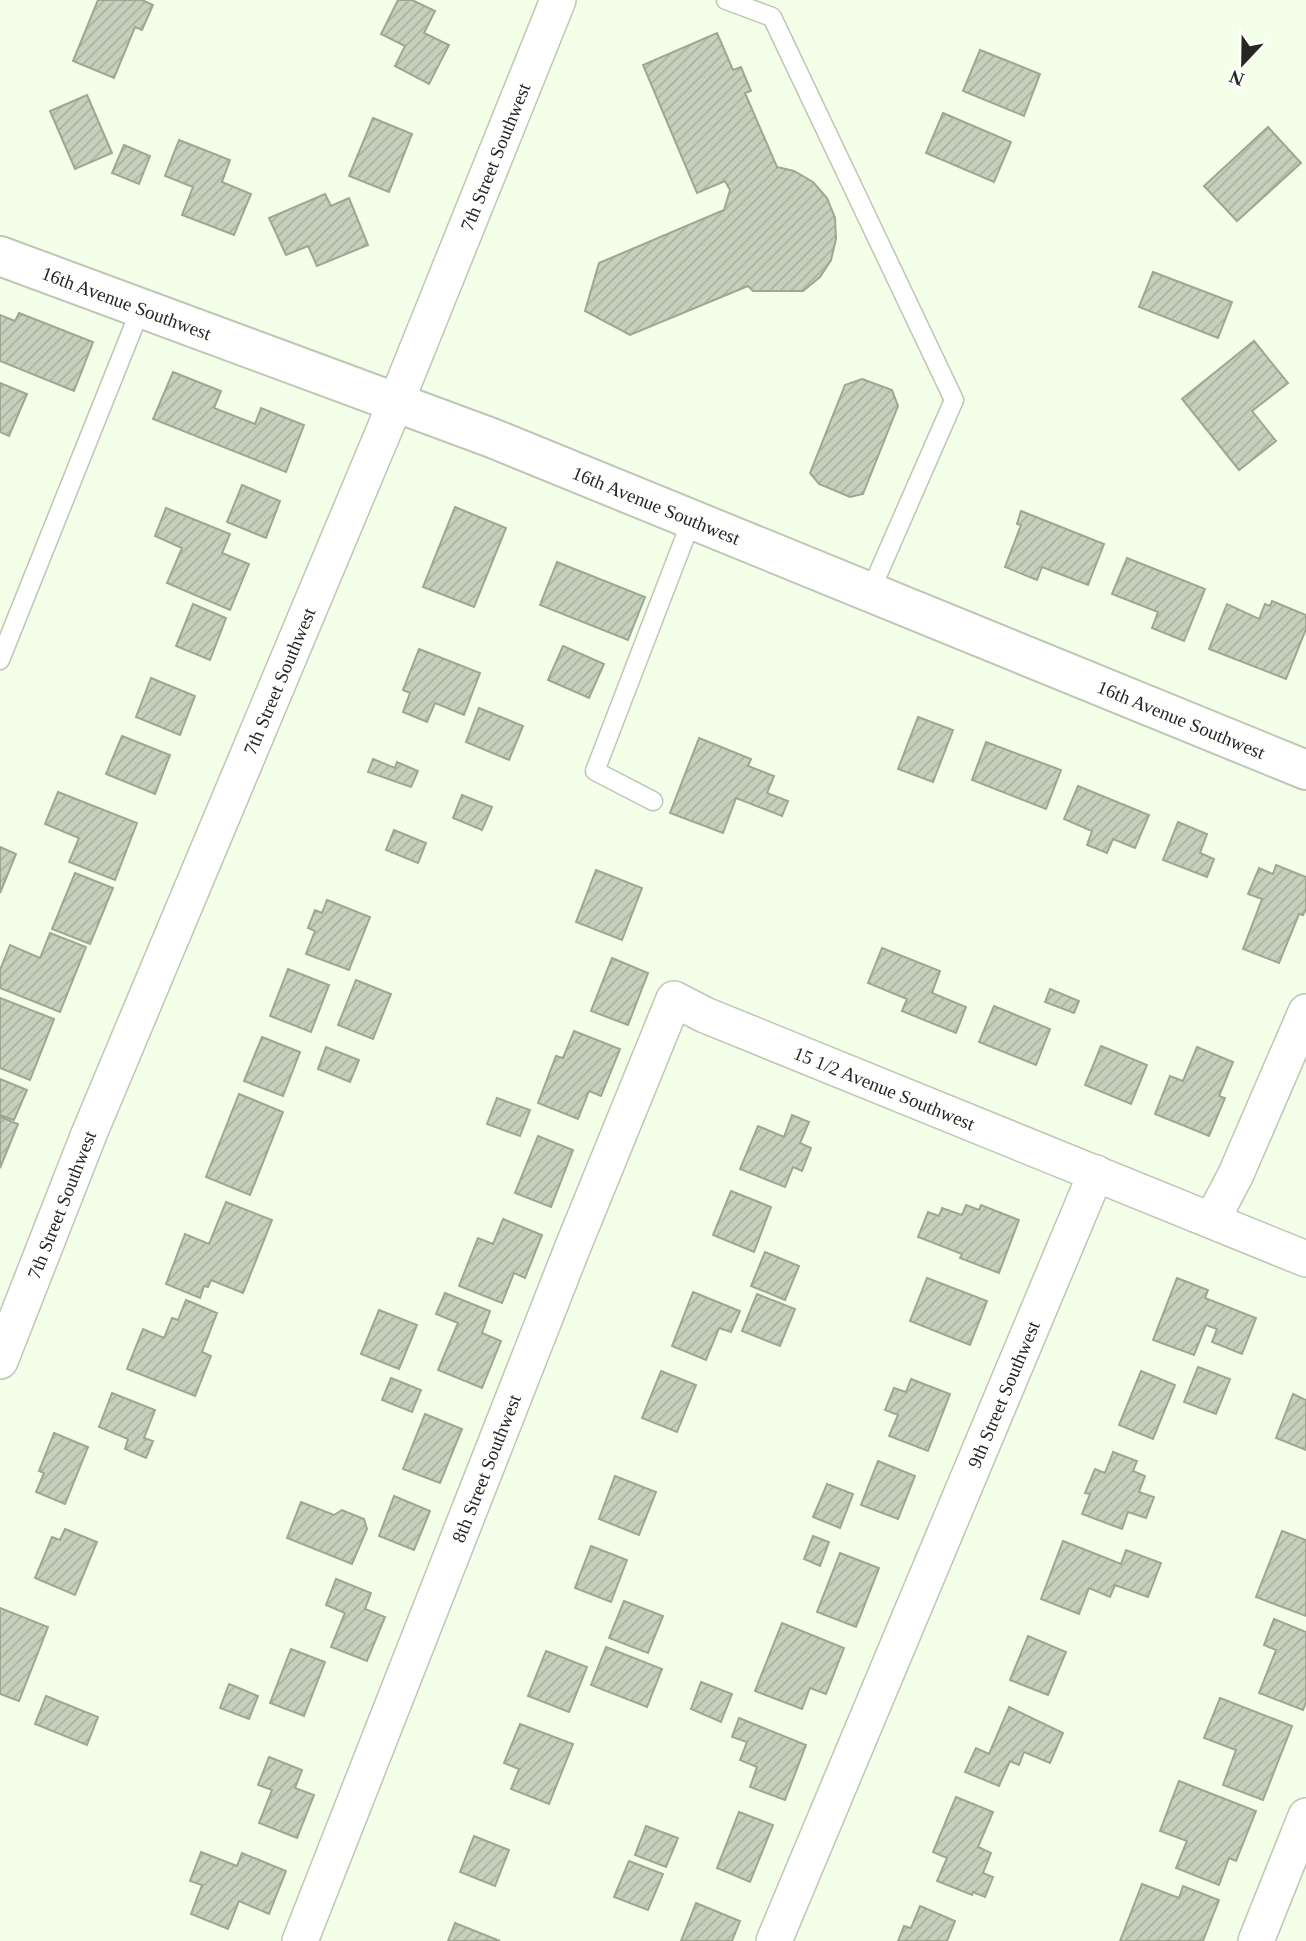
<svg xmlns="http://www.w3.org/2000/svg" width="1306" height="1941" font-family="Georgia,serif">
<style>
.building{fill:url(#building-hatch);stroke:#9da794;stroke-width:2}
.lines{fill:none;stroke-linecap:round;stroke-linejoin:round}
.service-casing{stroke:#bdc7b3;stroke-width:21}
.minor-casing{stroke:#bdc7b3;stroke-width:38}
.tertiary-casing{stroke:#bdc7b3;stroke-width:42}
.service{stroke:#fff;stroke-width:18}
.minor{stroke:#fff;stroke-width:35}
.tertiary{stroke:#fff;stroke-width:38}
.labels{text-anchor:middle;stroke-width:7;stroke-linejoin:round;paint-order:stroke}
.street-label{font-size:19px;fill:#242820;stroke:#fff}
</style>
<defs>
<pattern id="building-hatch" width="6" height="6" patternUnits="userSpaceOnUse" patternTransform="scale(1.75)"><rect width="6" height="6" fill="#c6d0bc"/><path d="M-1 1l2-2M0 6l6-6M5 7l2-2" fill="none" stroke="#aab3a1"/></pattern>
</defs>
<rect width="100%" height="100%" fill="#f4ffea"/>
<!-- building -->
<path class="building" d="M98,0h44l11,5 -11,25 -7,-3 -21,51 -41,-17z
M398,0h14l23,11 -11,22 25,12 -20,39 -34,-18 10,-20 -24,-12z
M717,33l16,37 8,-3 10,24 -6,2 32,74 17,4 19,11 14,16 8,20 1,21 -5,21 -11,17 -17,14h-50l-5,-5 -118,49 -45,-24 14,-48 125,-53 6,-20 -5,-9 -28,12 -54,-128z
M980,50l60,24 -16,42 -61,-25z
M87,95l25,58 -37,16 -25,-58z
M943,113l68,29 -17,40 -68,-29z
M373,118l39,16 -23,58 -40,-16z
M1268,127l33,36 -64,58 -33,-35z
M179,140l51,20 -8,22 29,12 -17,41 -52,-20 11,-28 -28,-11z
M124,145l26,11 -11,28 -27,-11z
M325,194l6,12 18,-8 19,47 -51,21 -9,-20 -22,9 -17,-37z
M1153,272l79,30 -14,36 -79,-31z
M19,313l74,29 -19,49 -74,-30v-46l15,6z
M1254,341l34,42 -36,28 24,30 -37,29 -57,-71z
M173,372l48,19 -7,17 41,16 6,-16 43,17 -18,47 -133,-53z
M862,379l30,11 6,16 -35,88 -13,3 -31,-13 -9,-11 35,-88z
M0,383l27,11 -18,42 -9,-4z
M242,485l38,16 -14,37 -39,-16z
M455,507l51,21 -32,79 -51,-20z
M166,508l64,26 -8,19 27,11 -19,46 -63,-27 15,-35 -27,-12z
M1021,511l83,33 -16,41 -46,-18 -5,13 -32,-13 16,-42 -4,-1z
M1127,558l78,31 -21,52 -32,-13 6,-16 -46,-18z
M557,562l88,35 -17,43 -88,-35z
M1272,601l34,14v14l-20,50 -77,-30 18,-45 32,15 6,-15 5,2z
M193,604l33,14 -16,42 -34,-14z
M563,646l41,18 -15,34 -41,-18z
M419,649l61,24 -16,42 -29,-12 -8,19 -24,-10 7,-19 -7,-3z
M151,678l44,18 -15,39 -44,-18z
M479,708l44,18 -14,34 -43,-18z
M918,717l35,13 -20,52 -35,-13z
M122,736l48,19 -15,39 -49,-20z
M699,738l52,21 -3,7 26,10 -7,17 21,8 -6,15 -46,-18 -13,35 -53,-20z
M986,742l75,28 -15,39 -74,-29z
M373,759l22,9 2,-6 21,9 -7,16 -43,-15z
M1078,786l71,29 -14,33 -22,-9 -6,14 -20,-8 5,-14 -28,-12z
M58,792l79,31 -22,57 -46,-18 10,-24 -34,-14z
M462,795l30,12 -10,23 -29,-12z
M1178,822l29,12 -7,19 14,6 -7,18 -44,-17z
M394,830l32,13 -8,20 -32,-13z
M0,847l16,7 -16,39z
M1276,865l30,12v32l-3,6 -4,-1 -20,49 -36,-14 19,-50 -14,-5 11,-26 14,6z
M596,870l46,18 -20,52 -46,-18z
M75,873l38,15 -23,56 -38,-15z
M327,900l43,17 -21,53 -43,-16 9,-23 -7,-3 7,-18 7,3z
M50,933l36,14 -26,65 -60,-24v-18l10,-25 30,13z
M882,948l58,23 -8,22 34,14 -10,26 -54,-22 5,-12 -39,-16z
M612,958l36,15 -20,52 -37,-14z
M288,969l41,16 -18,47 -41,-16z
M356,980l35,14 -18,45 -35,-14z
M1050,989l29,12 -5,12 -29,-11z
M0,998l54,21 -24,61 -30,-12z
M994,1006l56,23 -14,36 -57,-23z
M574,1031l46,18 -19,47 -12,-5 -11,28 -40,-16 18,-47 7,2z
M262,1037l38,15 -17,44 -39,-15z
M1101,1046l46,19 -16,39 -46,-19z
M326,1047l33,13 -9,22 -32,-13z
M1197,1047l36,15 -14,34 6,2 -16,38 -54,-22 15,-38 13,5z
M0,1079l27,11 -13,30 -14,-5z
M239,1094l44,18 -33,83 -44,-18z
M497,1098l33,12 -10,26 -33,-12z
M792,1115l17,7 -9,21 11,5 -9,23 -9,-4 -8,20 -45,-18 18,-43 26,11z
M0,1117l18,7 -18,44z
M538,1136l35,14 -22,57 -36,-14z
M731,1191l40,16 -17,45 -41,-17z
M226,1202l46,18 -29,73 -32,-13 -3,7 -4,-1 -4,12 -34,-14 19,-50 24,10z
M966,1205l13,5 2,-5 38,15 -20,53 -39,-15 2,-4 -44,-17 10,-25 11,4 3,-8 20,7z
M503,1219l39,16 -17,43 -11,-5 -12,30 -43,-17 19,-48 15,6z
M765,1252l34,14 -14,34 -34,-14z
M927,1278l60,23 -17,44 -60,-24z
M1177,1278l31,12 -3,8 51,20 -14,36 -30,-12 5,-13 -11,-4 -12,30 -41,-15z
M693,1292l47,19 -9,21 -12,-4 -13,32 -34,-14z
M445,1293l45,18 -8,22 19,8 -19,47 -44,-18 20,-47 -22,-9z
M757,1294l38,15 -15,37 -38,-15z
M186,1300l31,13 -15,39 9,4 -16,40 -68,-27 16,-40 21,9 8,-20 6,2z
M379,1310l38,15 -18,44 -38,-15z
M1198,1367l32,12 -14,35 -32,-12z
M661,1371l35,14 -19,47 -35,-14z
M1141,1371l34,14 -22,54 -34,-14z
M391,1378l30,12 -9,22 -30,-12z
M911,1379l39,15 -22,57 -39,-15 9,-21 -13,-5 9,-22 12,4z
M112,1393l43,17 -11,28 9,3 -7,17 -21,-9 3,-10 -29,-12z
M1293,1394l13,6v50l-30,-12z
M425,1414l37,15 -22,54 -37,-14z
M54,1433l34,14 -23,57 -29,-12 8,-19 -5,-2z
M1113,1452l24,9 -4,10 12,5 -6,16 15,5 -8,21 -18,-6 -6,17 -40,-15 8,-20 -5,-1 10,-24 10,4z
M878,1461l37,15 -17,43 -37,-14z
M615,1476l41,16 -17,43 -40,-16z
M827,1484l26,10 -13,34 -27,-11z
M394,1496l36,15 -16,39 -35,-14z
M301,1502l33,13 8,-5 22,9 3,10 -15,35 -65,-26z
M65,1529l32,13 -22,53 -40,-17 17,-41 8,3z
M1282,1531l24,9v76l-50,-19z
M813,1536l16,6 -9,24 -16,-7z
M1063,1541l58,23 5,-14 35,13 -13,34 -33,-12 -5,12 -21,-9 -10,26 -38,-15z
M591,1546l36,14 -16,42 -36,-14z
M840,1553l39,15 -23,59 -39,-15z
M336,1579l35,14 -6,16 20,8 -18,44 -36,-14 14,-34 -19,-8z
M624,1601l39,15 -15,37 -39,-15z
M0,1608l48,19 -29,74 -19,-7z
M1274,1619l32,13v70l-3,8 -44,-17 17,-43 -12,-5z
M782,1623l62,25 -18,46 -16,-6 -8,21 -47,-18z
M1028,1636l38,16 -18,43 -38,-15z
M606,1647l56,22 -15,38 -56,-22z
M291,1649l34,13 -21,54 -34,-13z
M546,1651l41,16 -18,45 -41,-16z
M701,1682l31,12 -11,28 -30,-13z
M229,1684l29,12 -9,23 -29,-11z
M46,1696l52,21 -11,28 -52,-21z
M1220,1698l72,28 -29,74 -40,-15 13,-35 -32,-12z
M1009,1707l54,26 -13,30 -26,-11 -5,13 -9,-4 -11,25 -34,-14 11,-24 13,6z
M739,1718l67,27 -21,55 -35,-13 7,-20 -17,-7 7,-18 -15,-5z
M520,1724l53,20 -24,60 -38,-15 8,-20 -15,-6z
M269,1757l33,13 -7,18 19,7 -17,43 -38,-15 13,-33 -14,-5z
M1179,1781l77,30 -20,50 -7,-3 -10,27 -43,-17 11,-27 -27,-10z
M956,1797l37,15 -15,35 13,6 -8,20 10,4 -8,20 -12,-5 -1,3 -35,-14 10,-23 -14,-6z
M739,1812l34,13 -23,57 -33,-14z
M646,1826l32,12 -12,29 -31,-12z
M474,1836l35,14 -14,36 -35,-14z
M201,1852l36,14 5,-13 44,18 -17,43 -30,-13 -11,28 -37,-15 11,-29 -12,-4z
M629,1861l34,13 -15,36 -34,-13z
M1142,1884l37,14 4,-12 36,14 -16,41h-83z
M696,1903l44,18 -8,20h-51z
M920,1906l35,15 -8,20h-49l6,-15 7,2z
M455,1923l45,18h-52z"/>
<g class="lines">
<defs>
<path id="service" d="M726,0l46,17 182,383 -84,192
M0,660l141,-352
M653,801l-58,-30 97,-252"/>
<g id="minor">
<path d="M1212,1220l24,-46 70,-162"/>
<path id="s1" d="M0,1361l89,-227 307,-732 162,-402"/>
<path id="s2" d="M300,1941l272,-692 102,-250 31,16 601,244"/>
<path id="s3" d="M774,1941l322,-768"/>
<path d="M1256,1941l50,-125"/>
</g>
<g id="tertiary">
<path id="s4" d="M0,256l492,182 814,332"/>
</g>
</defs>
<!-- service casing -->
<use href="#service" class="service-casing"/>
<!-- minor casing -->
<use href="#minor" class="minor-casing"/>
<!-- tertiary casing -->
<use href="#tertiary" class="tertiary-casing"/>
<!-- service -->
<use href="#service" class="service"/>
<!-- minor -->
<use href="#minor" class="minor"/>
<!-- tertiary -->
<use href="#tertiary" class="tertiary"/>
</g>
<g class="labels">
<!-- street labels -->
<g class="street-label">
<text dy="7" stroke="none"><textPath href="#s1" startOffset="1302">7th Street Southwest</textPath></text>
<text dy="7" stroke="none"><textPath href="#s4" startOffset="135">16th Avenue Southwest</textPath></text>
<text dy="7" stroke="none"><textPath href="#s4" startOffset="702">16th Avenue Southwest</textPath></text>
<text dy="7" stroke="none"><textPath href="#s1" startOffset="735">7th Street Southwest</textPath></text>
<text dy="7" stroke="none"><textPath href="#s4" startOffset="1269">16th Avenue Southwest</textPath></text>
<text dy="7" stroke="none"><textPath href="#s2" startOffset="1242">15 1/2 Avenue Southwest</textPath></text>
<text dy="7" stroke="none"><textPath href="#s1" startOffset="168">7th Street Southwest</textPath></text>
<text dy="7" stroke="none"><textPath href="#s3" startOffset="593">9th Street Southwest</textPath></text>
<text dy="7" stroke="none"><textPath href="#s2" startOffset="508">8th Street Southwest</textPath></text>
</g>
</g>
<!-- north arrow -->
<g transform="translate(1243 63) rotate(202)" stroke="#ffffff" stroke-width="5" paint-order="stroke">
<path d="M0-5L12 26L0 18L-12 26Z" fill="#242820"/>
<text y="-10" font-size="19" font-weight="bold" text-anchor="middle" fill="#242820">N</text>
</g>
</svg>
